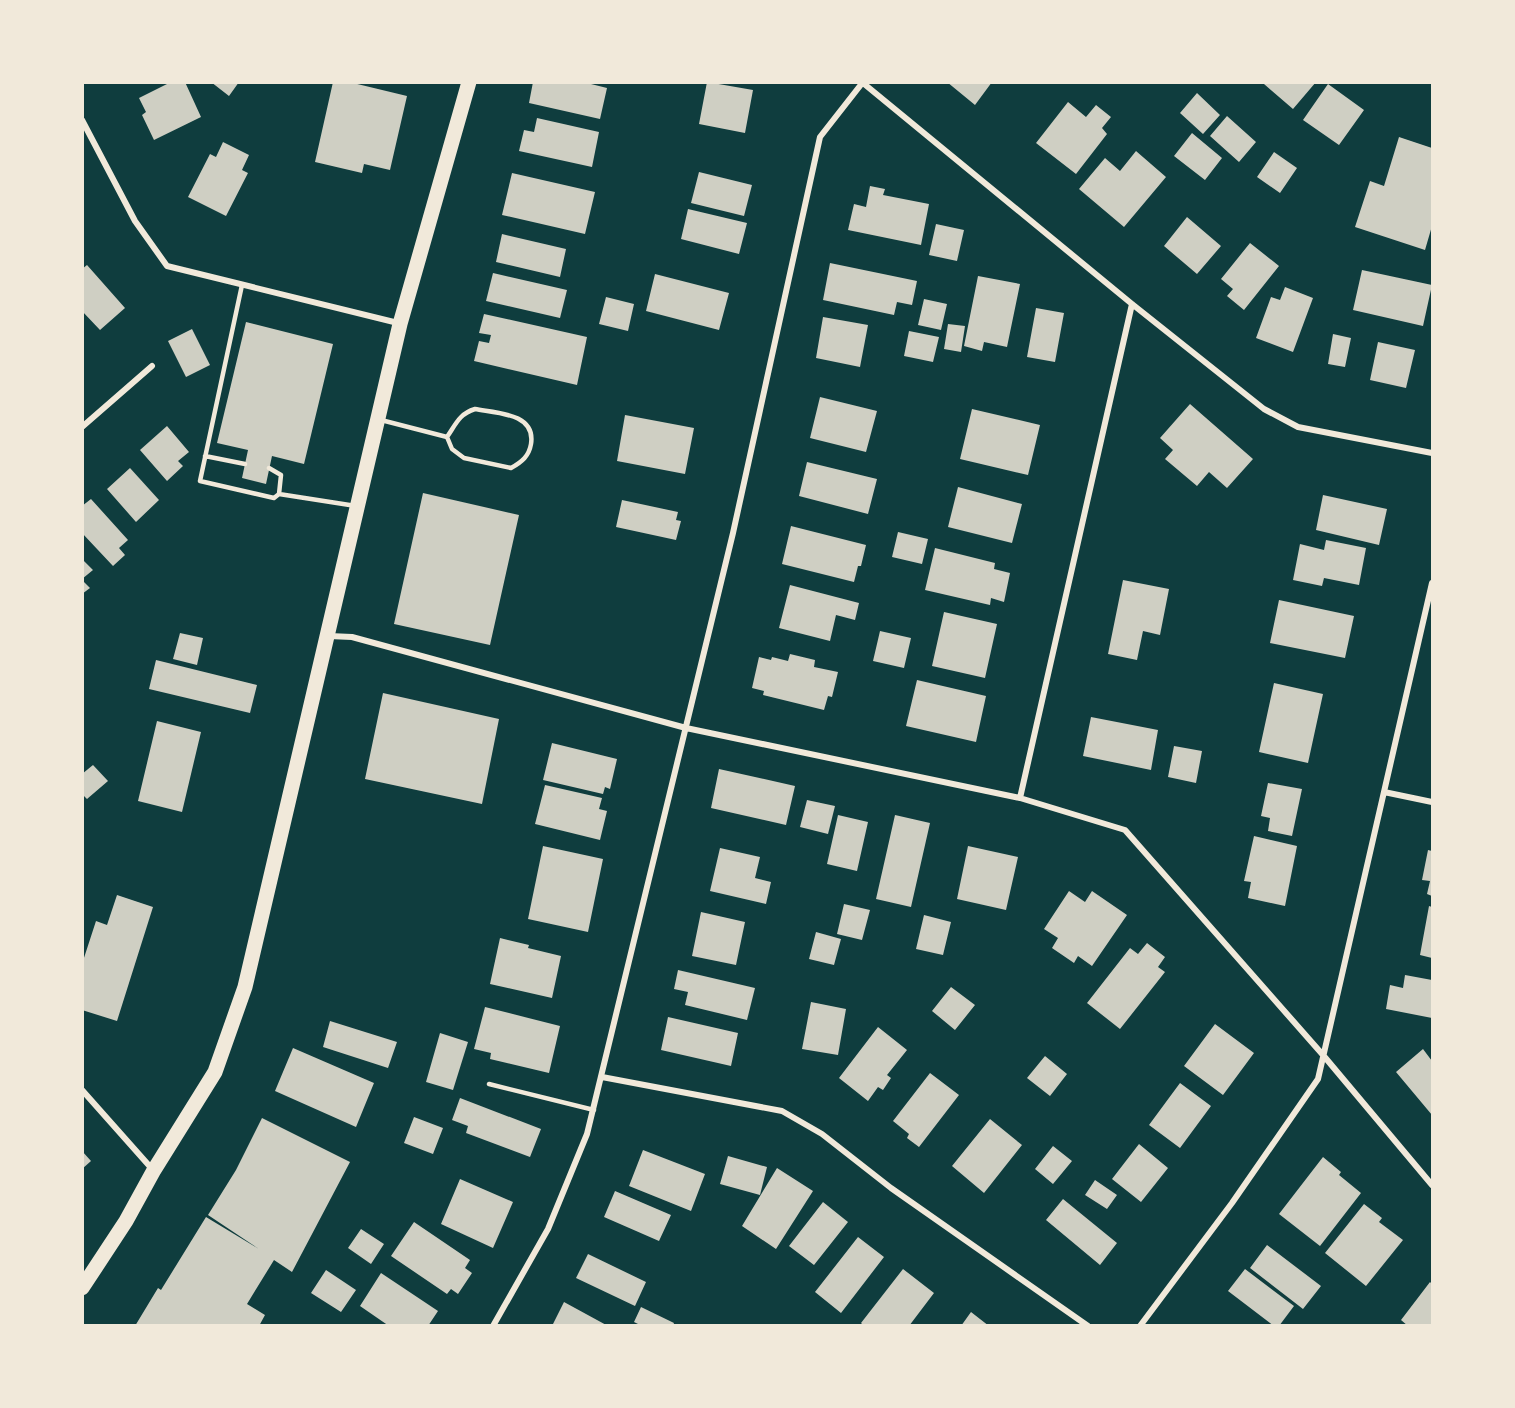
<svg xmlns="http://www.w3.org/2000/svg" width="1515" height="1408" font-family="'Public Sans',sans-serif">
<style>
.building{fill:#cfcfc3}
.lines{fill:none;stroke-linecap:round;stroke-linejoin:round}
.service{stroke:#f1e9da;stroke-width:4.5}
.minor{stroke:#f1e9da;stroke-width:6}
.primary{stroke:#f1e9da;stroke-width:15}
</style>
<rect width="100%" height="100%" fill="#0f3d3e"/>
<!-- building -->
<path class="building" d="M171,82h14l16,35 -47,23 -12,-25 4,-3 -7,-14z
M211,82h28l-10,14z
M333,82h16l58,14 -17,74 -26,-6 -2,9 -47,-11z
M533,82h50l24,6 -7,31 -71,-16z
M707,82l46,8 -8,43 -46,-9z
M947,82h45l-17,23z
M1265,82h51l-23,27 -29,-25z
M1328,84l36,26 -25,35 -36,-25z
M1197,93l23,22 -17,19 -23,-21z
M1068,102l18,15 10,-12 15,12 -9,11 5,6 -31,40 -40,-31z
M1227,116l29,26 -17,20 -29,-26z
M537,118l62,14 -7,35 -73,-16 5,-21 10,2z
M1192,133l30,25 -17,22 -31,-24z
M1399,137l33,11v78l-7,24 -70,-23 15,-46 14,5z
M223,142l26,13 -7,15 6,3 -22,43 -38,-19 22,-43 6,3z
M1136,151l30,26 -42,50 -45,-38 26,-31 15,13z
M1274,152l23,16 -17,25 -23,-16z
M699,172l53,13 -8,31 -53,-13z
M512,173l83,19 -10,42 -83,-19z
M870,186l15,3 -2,6 46,9 -8,41 -73,-15 6,-26 12,3z
M688,209l59,14 -8,31 -58,-15z
M1187,217l34,29 -24,28 -33,-28z
M936,224l28,6 -7,31 -28,-6z
M502,234l64,15 -6,28 -64,-15z
M1250,243l29,23 -35,44 -17,-14 6,-7 -12,-10z
M830,263l87,18 -5,24 -15,-3 -3,13 -71,-15z
M87,265l38,43 -25,22 -18,-19v-42z
M1362,270l70,15 -9,41 -70,-16z
M493,273l74,17 -7,28 -74,-17z
M655,274l74,19 -10,37 -73,-19z
M978,276l42,8 -13,63 -23,-5 -2,9 -18,-5z
M1285,287l28,11 -20,54 -37,-14 15,-41 9,3z
M606,297l28,7 -6,27 -29,-7z
M924,299l23,5 -6,26 -23,-5z
M1036,308l28,5 -9,49 -28,-5z
M484,314l103,23 -10,48 -103,-24 5,-20 10,2 2,-8 -12,-2z
M823,317l45,8 -8,42 -44,-9z
M246,322l87,22 -29,120 -32,-8 -6,28 -24,-6 6,-28 -31,-7z
M948,324l17,2 -4,26 -17,-3z
M192,329l18,36 -24,12 -18,-36z
M909,331l30,6 -6,25 -29,-6z
M1333,334l18,4 -6,29 -17,-3z
M1378,342l37,8 -9,38 -36,-8z
M820,397l57,14 -11,41 -56,-14z
M1190,404l63,55 -26,29 -18,-16 -12,14 -32,-27 8,-9 -13,-12z
M972,409l68,16 -12,50 -68,-16z
M625,415l69,13 -9,46 -68,-13z
M167,426l22,26 -11,9 5,5 -16,15 -27,-31z
M807,462l70,17 -9,35 -69,-18z
M130,468l29,32 -23,22 -29,-33z
M958,487l64,17 -10,39 -64,-16z
M423,493l96,22 -29,130 -96,-21z
M1323,495l64,14 -8,36 -63,-15z
M91,499l37,41 -9,8 6,7 -12,11 -31,-33v-27z
M622,500l56,12 -2,8 5,1 -5,19 -60,-13z
M791,526l75,19 -5,21h-3l-4,16 -72,-18z
M898,532l30,7 -6,25 -30,-7z
M1326,540l40,8 -7,37 -35,-7 -2,8 -29,-6 7,-36 24,6z
M935,548l60,15 -1,6 16,4 -6,29 -13,-4 -1,7 -65,-15z
M82,559l11,11 -11,9z
M82,580l8,8 -8,6z
M1123,580l46,9 -9,46 -17,-4 -6,29 -29,-6z
M790,585l69,18 -4,17 -19,-5 -6,26 -51,-13z
M1279,600l75,16 -9,42 -75,-15z
M944,612l53,12 -12,54 -53,-12z
M880,631l31,7 -7,30 -31,-7z
M180,633l23,5 -6,27 -24,-6z
M790,654l25,6 -1,7 24,5 -6,25 -4,-1 -4,14 -61,-15 1,-4 -12,-3 7,-31 12,3 1,-3 16,4z
M156,660l101,25 -7,28 -101,-24z
M917,680l69,16 -10,46 -70,-16z
M1274,683l49,11 -15,69 -49,-11z
M383,693l116,26 -17,85 -117,-25z
M1091,717l67,13 -7,40 -68,-14z
M157,721l44,11 -19,80 -44,-11z
M552,743l65,16 -7,30 -5,-2 -2,7 -60,-14z
M1174,746l28,5 -6,32 -28,-6z
M93,765l15,16 -21,18 -5,-5v-20z
M719,769l76,17 -9,39 -75,-17z
M1268,783l34,6 -10,47 -24,-5 2,-13 -9,-2z
M545,785l57,13 -3,11 8,2 -7,29 -65,-16z
M807,800l28,6 -7,28 -28,-7z
M838,815l30,7 -11,49 -30,-7z
M895,815l35,8 -19,84 -35,-8z
M1254,836l43,10 -12,60 -37,-8 3,-16 -7,-1z
M543,846l60,13 -15,73 -60,-13z
M968,846l50,11 -12,53 -49,-11z
M720,848l40,9 -5,21 16,4 -5,22 -56,-13z
M1428,850l4,1v45l-5,-2 3,-13 -8,-1z
M1069,891l16,11 7,-11 35,24 -35,51 -14,-10 -4,7 -22,-15 6,-10 -14,-9z
M117,895l36,12 -36,114 -35,-11v-46l14,-43 11,4z
M844,904l26,6 -8,30 -25,-6z
M1429,906l3,1v51l-12,-3z
M701,912l44,10 -9,43 -44,-9z
M924,915l27,7 -8,33 -27,-6z
M816,932l25,7 -7,26 -25,-6z
M500,938l29,7 -1,3 33,8 -9,42 -62,-14z
M1147,943l18,14 -7,10 7,5 -45,57 -33,-26 43,-55 8,6z
M678,970l77,18 -8,32 -62,-15 3,-13 -14,-3z
M1405,975l27,5v38l-46,-9 4,-24 13,3z
M951,987l24,18 -20,25 -23,-19z
M811,1002l35,7 -8,46 -36,-6z
M485,1007l75,19 -11,47 -59,-14 1,-6 -17,-4z
M668,1017l70,16 -7,33 -70,-16z
M330,1021l67,21 -9,26 -65,-21z
M1215,1024l39,29 -31,42 -39,-29z
M878,1027l29,23 -20,25 4,3 -8,12 -5,-3 -10,14 -29,-23z
M440,1033l28,9 -15,48 -27,-8z
M293,1048l81,35 -18,44 -81,-36z
M1423,1049l9,12v54l-36,-43z
M1045,1056l22,18 -17,22 -23,-18z
M930,1073l29,22 -40,52 -12,-9 2,-4 -16,-13z
M1180,1083l31,23 -31,42 -31,-23z
M460,1098l81,31 -11,28 -64,-24 2,-7 -16,-6z
M414,1117l29,11 -10,26 -29,-11z
M262,1118l88,44 -58,110 -18,-12 -27,44 18,11 -6,11h-124l23,-38 3,2 45,-73 53,32 -51,-34 28,-45z
M990,1119l32,26 -38,48 -32,-27z
M1139,1144l29,24 -27,34 -29,-23z
M1053,1146l19,15 -19,23 -18,-15z
M643,1150l62,24 -14,37 -62,-25z
M82,1151l9,10 -9,8z
M728,1156l39,11 -7,28 -40,-11z
M1323,1157l18,15 -2,3 22,18 -41,53 -41,-32z
M777,1168l36,23 -37,58 -34,-23z
M460,1179l53,23 -20,46 -52,-24z
M1095,1180l22,15 -10,14 -22,-14z
M615,1191l56,24 -12,26 -55,-24z
M1063,1199l54,44 -17,22 -54,-45z
M823,1202l25,20 -34,43 -25,-19z
M1364,1204l18,14 -3,4 24,18 -37,46 -41,-33z
M414,1222l56,38 -5,8 7,5 -14,21 -7,-5 -4,5 -56,-38z
M361,1229l23,15 -13,20 -23,-16z
M858,1237l26,20 -43,56 -26,-21z
M1267,1245l54,41 -18,23 -53,-41z
M588,1254l58,28 -11,24 -59,-28z
M903,1269l31,24 -25,33h-45l-3,-3z
M1245,1269l49,37 -15,20h-5l-46,-35z
M326,1270l30,20 -15,22 -30,-19z
M381,1273l57,38 -10,15h-39l-29,-20z
M1430,1282l2,2v42h-24l-7,-6z
M564,1302l44,24h-56z
M641,1307l33,16 -1,3h-31l-8,-4z
M971,1312l18,14h-28z"/>
<g class="lines">
<!-- service -->
<path class="service" d="M242,285l-42,196 74,17 5,-4 77,12
M475,409c21,4 61,4 56,35 -2,12 -9,18 -20,24l-47,-10 -12,-9 -5,-12c9,-13 12,-23 28,-28z
M381,420l66,17
M205,456l40,8
M269,468l12,7 -2,19
M489,1084l105,26"/>
<!-- minor -->
<path class="minor" d="M863,83l269,221 132,105 34,18 134,26
M82,120l53,101 32,45 231,57
M82,427l70,-61
M329,636l23,1 334,91 334,70 105,32 198,225 109,130
M1384,792l48,10
M1020,798l112,-494
M602,1077l180,34 40,23 69,54 197,138
M82,1090l71,80
M493,1326l55,-97 39,-95 146,-601 87,-396 43,-55
M1140,1326l92,-123 86,-124 114,-496"/>
<!-- primary -->
<path class="primary" d="M82,1288l44,-67 28,-51 61,-98 30,-85 155,-663 69,-242"/>
</g>
<!-- border -->
<rect width="1515" height="1408" fill="none" stroke="#f1e9da" stroke-width="168"/>
</svg>
